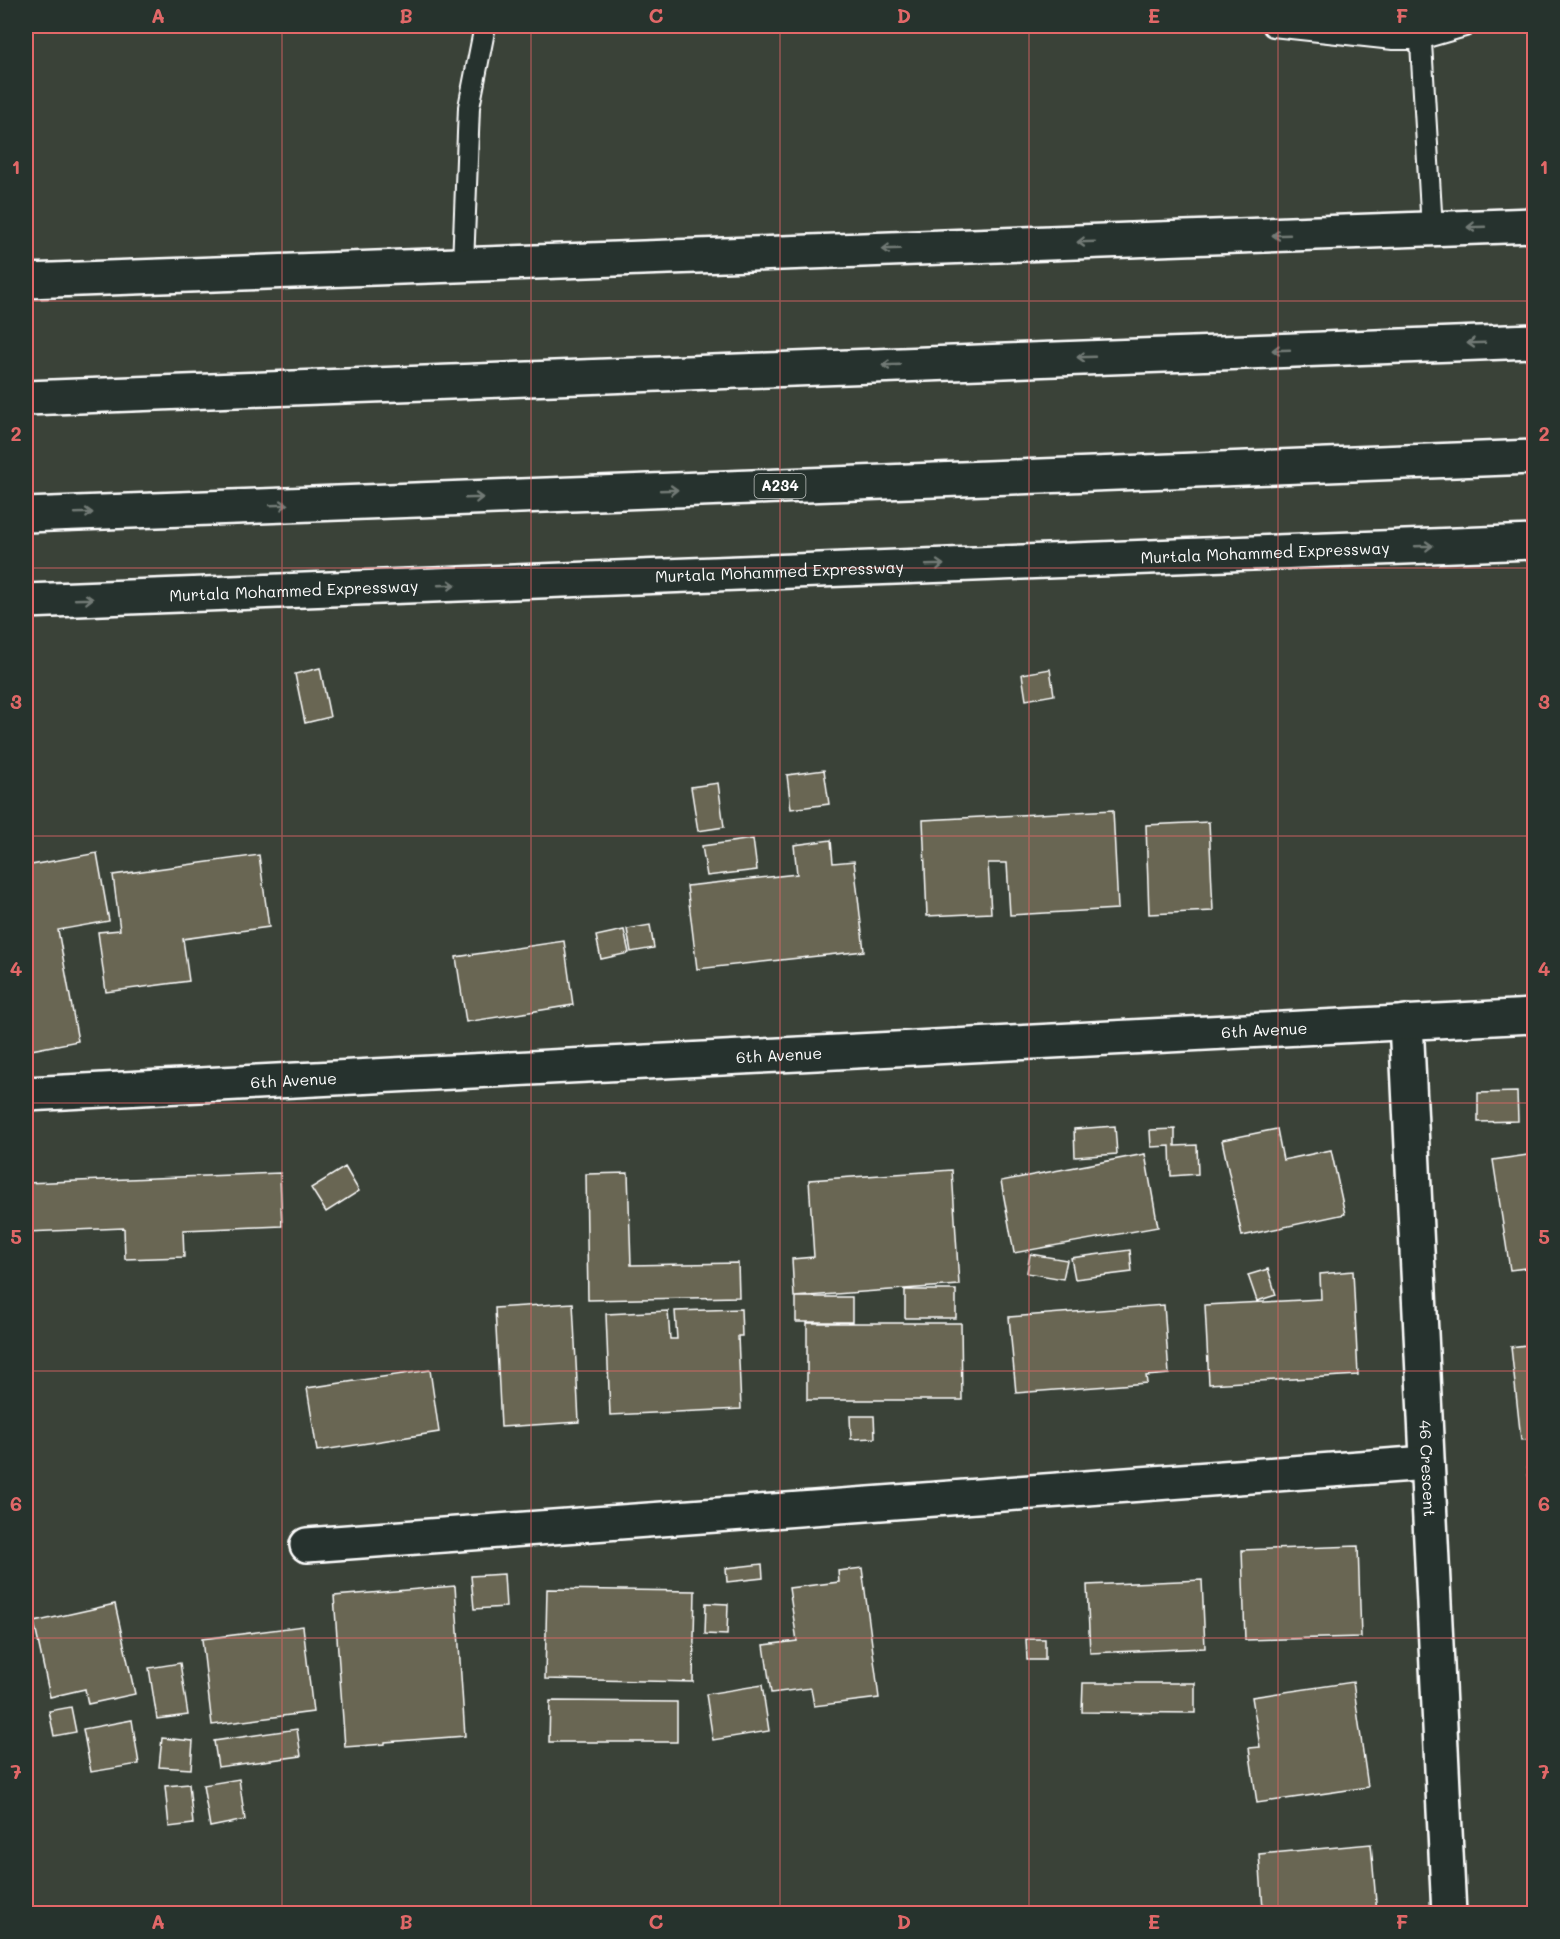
<svg xmlns="http://www.w3.org/2000/svg" width="1560" height="1939" font-family="Mali,sans-serif">
<style>
.building{fill:#696652;stroke:#fff;stroke-width:1.5}
.lines{fill:none;stroke-linecap:round;stroke-linejoin:round}
.service-casing{stroke:#fff;stroke-width:24}
.minor-casing{stroke:#fff;stroke-width:38}
.tertiary-casing{stroke:#fff;stroke-width:38}
.trunk-casing{stroke:#fff;stroke-width:38}
.motorway-casing{stroke:#fff;stroke-width:38}
.service{stroke:#26332d;stroke-width:20}
.minor{stroke:#26332d;stroke-width:33}
.tertiary{stroke:#26332d;stroke-width:33}
.trunk{stroke:#26332d;stroke-width:33}
.motorway{stroke:#26332d;stroke-width:33}
.oneway{stroke:#727a76}
.grid{fill:none;stroke:#e26868;stroke-width:1.5;stroke-opacity:0.55}
.labels{text-anchor:middle;stroke-width:4.5;stroke-linejoin:round;paint-order:stroke}
.shield{fill:#26332d;stroke:#bec2c0;stroke-width:1.5}
.shield-label{font-size:15px;font-weight:bold;fill:#fff}
.street-label{font-size:16px;fill:#fff;stroke:#26332d}
.neatline{fill:none;stroke:#e26868;stroke-width:2}
.grid-label{font-size:20px;text-anchor:middle;font-weight:bold;fill:#e26868}
</style>
<rect width="100%" height="100%" fill="#3a4238"/>
<filter id="ink" filterUnits="userSpaceOnUse"><feTurbulence type="fractalNoise" baseFrequency=".0167" numOctaves="2"/><feDisplacementMap in="SourceGraphic" scale="12" xChannelSelector="R" yChannelSelector="G"/><feConvolveMatrix kernelMatrix="1 2 1 2 8 2 1 2 1" color-interpolation-filters="sRGB"/></filter>
<g filter="url(#ink)">
<!-- building -->
<path class="building" d="M320,668l10,49 -25,6 -10,-49z
M1050,669l4,26 -28,5 -4,-26z
M824,770l5,34 -38,5 -4,-34z
M718,783l6,44 -26,4 -7,-44z
M1113,810l5,99 -108,6 -3,-52h-19l3,50 -64,3 -4,-96z
M1209,822l4,89 -64,3 -3,-89z
M753,839l4,31 -50,6 -5,-30z
M831,840l2,23 21,-2 10,90 -167,18 -10,-83 110,-12 -3,-29z
M97,853l12,68 -51,9 20,111 -52,10v-185z
M259,855l10,72 -86,12 6,42 -83,11 -8,-60 22,-2 -7,-55z
M650,925l4,23 -23,4 -4,-23z
M624,930l5,23 -28,6 -5,-23z
M564,941l9,64 -107,17 -10,-65z
M1517,1092l1,29 -40,1v-29z
M1115,1126l2,28 -42,3 -1,-28z
M1175,1129v17l22,-1 1,29 -27,2 -1,-30 -19,1 -1,-17z
M1277,1129l6,31 48,-10 14,64 -103,22 -20,-96z
M1145,1154l13,73 -144,26 -13,-72z
M1534,1154v113l-24,3 -17,-110z
M345,1167l14,24 -33,21 -15,-24z
M952,1170l7,115 -165,12 -2,-38 22,-2 -5,-77z
M280,1173l2,53 -99,4 1,27 -59,2 -1,-31 -98,4v-49z
M628,1173l3,92 107,-2 1,34 -151,3 -2,-126z
M1130,1250l2,22 -57,7 -4,-21z
M1030,1254l37,6 -4,19 -36,-6z
M1268,1269l8,26 -19,6 -9,-26z
M1353,1271l5,104 -149,9 -4,-79 116,-6 -1,-25z
M905,1290h51v28h-51z
M796,1297h56v25h-56z
M573,1303l6,119 -78,5 -6,-119z
M1164,1305l5,69 -23,2 1,7 -131,10 -7,-76z
M741,1309l1,27h-4l3,73 -131,6 -4,-101 62,-3 2,28h7l-2,-28z
M807,1323h154l1,77h-155z
M1534,1344v95l-13,1 -10,-93z
M430,1370l9,62 -122,19 -10,-63z
M850,1416h24l1,22 -24,1z
M1534,1462v35h-3l-4,-34z
M1534,1520v46l-6,-45z
M1358,1546l3,91 -116,3 -3,-90z
M762,1564l1,14 -36,4 -1,-14z
M862,1568l17,130 -65,8 -3,-18 -40,5 -7,-48 33,-4 -8,-53 50,-6 -1,-11z
M504,1574l2,33 -32,2 -3,-33z
M1202,1580l3,68 -115,5 -3,-68z
M455,1586l10,150 -80,6v2l-40,3 -11,-151z
M547,1589l148,2 -2,91 -148,-3z
M706,1603l22,1 -1,31 -22,-1z
M115,1604l20,90 -47,10 -3,-15 -35,8 -16,-75z
M303,1626l10,86 -101,13 -10,-86z
M1026,1639h19v21h-18z
M180,1663l8,52 -31,4 -8,-51z
M1353,1682l15,105 -111,16 -8,-55 11,-1 -8,-50z
M1083,1683h112v30l-113,-1z
M762,1685l7,46 -56,9 -7,-46z
M550,1701l127,1v40h-128z
M71,1707l5,25 -22,4 -5,-25z
M132,1720l7,44 -48,8 -8,-43z
M297,1729l4,27 -83,11 -4,-26z
M162,1738l31,3 -2,28 -32,-2z
M1531,1740h3v45z
M239,1779l6,41 -35,7 -7,-42z
M189,1784l4,40 -24,3 -4,-41z
M1371,1844l6,70h-117l-1,-5h4l-4,-55z"/>
<g class="lines">
<defs>
<path id="service" d="M1273,26l120,13h27l45,-13
M1420,26l12,203
M463,265l6,-158 16,-81"/>
<g id="minor">
<path id="s1" d="M1406,1022l43,892"/>
<path d="M307,1545l1120,-82"/>
</g>
<g id="tertiary">
<path id="s2" d="M26,1094l1508,-78"/>
</g>
<g id="trunk">
<path d="M26,281l1508,-56"/>
<path id="s3" d="M26,601l1508,-59"/>
</g>
<path id="motorway" d="M26,398l1508,-57
M26,515l1508,-58"/>
</defs>
<!-- service casing -->
<use href="#service" class="service-casing"/>
<!-- minor casing -->
<use href="#minor" class="minor-casing"/>
<!-- tertiary casing -->
<use href="#tertiary" class="tertiary-casing"/>
<!-- trunk casing -->
<use href="#trunk" class="trunk-casing"/>
<!-- motorway casing -->
<use href="#motorway" class="motorway-casing"/>
<!-- service -->
<use href="#service" class="service"/>
<!-- minor -->
<use href="#minor" class="minor"/>
<!-- tertiary -->
<use href="#tertiary" class="tertiary"/>
<!-- trunk -->
<use href="#trunk" class="trunk"/>
<!-- motorway -->
<use href="#motorway" class="motorway"/>
</g>
<!-- one-way arrows -->
<defs><path id="oneway-shaft" d="M-6 0H5M1.5-3L5.5 0L1.5 3" fill="none" stroke-width="1.6" stroke-linecap="round" stroke-linejoin="round" transform="scale(1.5)"/></defs>
<g class="oneway">
<use href="#oneway-shaft" transform="translate(1476 227) rotate(178)"/>
<use href="#oneway-shaft" transform="translate(1281 235) rotate(178)"/>
<use href="#oneway-shaft" transform="translate(1086 242) rotate(178)"/>
<use href="#oneway-shaft" transform="translate(891 249) rotate(178)"/>
<use href="#oneway-shaft" transform="translate(1476 343) rotate(178)"/>
<use href="#oneway-shaft" transform="translate(1281 350) rotate(178)"/>
<use href="#oneway-shaft" transform="translate(1086 357) rotate(178)"/>
<use href="#oneway-shaft" transform="translate(891 365) rotate(178)"/>
<use href="#oneway-shaft" transform="translate(669 490) rotate(-2)"/>
<use href="#oneway-shaft" transform="translate(474 498) rotate(-2)"/>
<use href="#oneway-shaft" transform="translate(279 505) rotate(-2)"/>
<use href="#oneway-shaft" transform="translate(84 513) rotate(-2)"/>
<use href="#oneway-shaft" transform="translate(1424 546) rotate(-2)"/>
<use href="#oneway-shaft" transform="translate(935 565) rotate(-2)"/>
<use href="#oneway-shaft" transform="translate(447 585) rotate(-2)"/>
<use href="#oneway-shaft" transform="translate(84 599) rotate(-2)"/>
</g>
</g>
<!-- grid -->
<path class="grid" d="M282,26v1888M531,26v1888M780,26v1888M1029,26v1888M1278,26v1888M26,301h1508M26,568h1508M26,836h1508M26,1103h1508M26,1371h1508M26,1638h1508"/>
<g class="labels">
<!-- shield labels -->
<rect class="shield" x="754.5" y="474" width="51" height="24" rx="4.5"/>
<g class="shield-label">
<text x="780" y="491">A234</text>
</g>
<!-- street labels -->
<g class="street-label">
<text dy="6" stroke="none"><textPath href="#s3" startOffset="1240">Murtala Mohammed Expressway</textPath></text>
<text dy="6" stroke="none"><textPath href="#s3" startOffset="754">Murtala Mohammed Expressway</textPath></text>
<text dy="6" stroke="none"><textPath href="#s3" startOffset="268">Murtala Mohammed Expressway</textPath></text>
<text dy="6" stroke="none"><textPath href="#s2" startOffset="1240">6th Avenue</textPath></text>
<text dy="6" stroke="none"><textPath href="#s2" startOffset="754">6th Avenue</textPath></text>
<text dy="6" stroke="none"><textPath href="#s2" startOffset="268">6th Avenue</textPath></text>
<text dy="6" stroke="none"><textPath href="#s1" startOffset="447">46 Crescent</textPath></text>
</g>
</g>
<!-- margin -->
<rect width="1560" height="1939" fill="none" stroke="#26332d" stroke-width="66"/>
<rect x="33" y="33" width="1494" height="1873" class="neatline"/>
<g class="grid-label">
<text x="158" y="23">A</text>
<text x="406" y="23">B</text>
<text x="656" y="23">C</text>
<text x="904" y="23">D</text>
<text x="1154" y="23">E</text>
<text x="1402" y="23">F</text>
<text x="16" y="174">1</text>
<text x="1544" y="174">1</text>
<text x="16" y="441">2</text>
<text x="1544" y="441">2</text>
<text x="16" y="709">3</text>
<text x="1544" y="709">3</text>
<text x="16" y="976">4</text>
<text x="1544" y="976">4</text>
<text x="16" y="1244">5</text>
<text x="1544" y="1244">5</text>
<text x="16" y="1511">6</text>
<text x="1544" y="1511">6</text>
<text x="16" y="1779">7</text>
<text x="1544" y="1779">7</text>
<text x="158" y="1929">A</text>
<text x="406" y="1929">B</text>
<text x="656" y="1929">C</text>
<text x="904" y="1929">D</text>
<text x="1154" y="1929">E</text>
<text x="1402" y="1929">F</text>
</g>
</svg>
